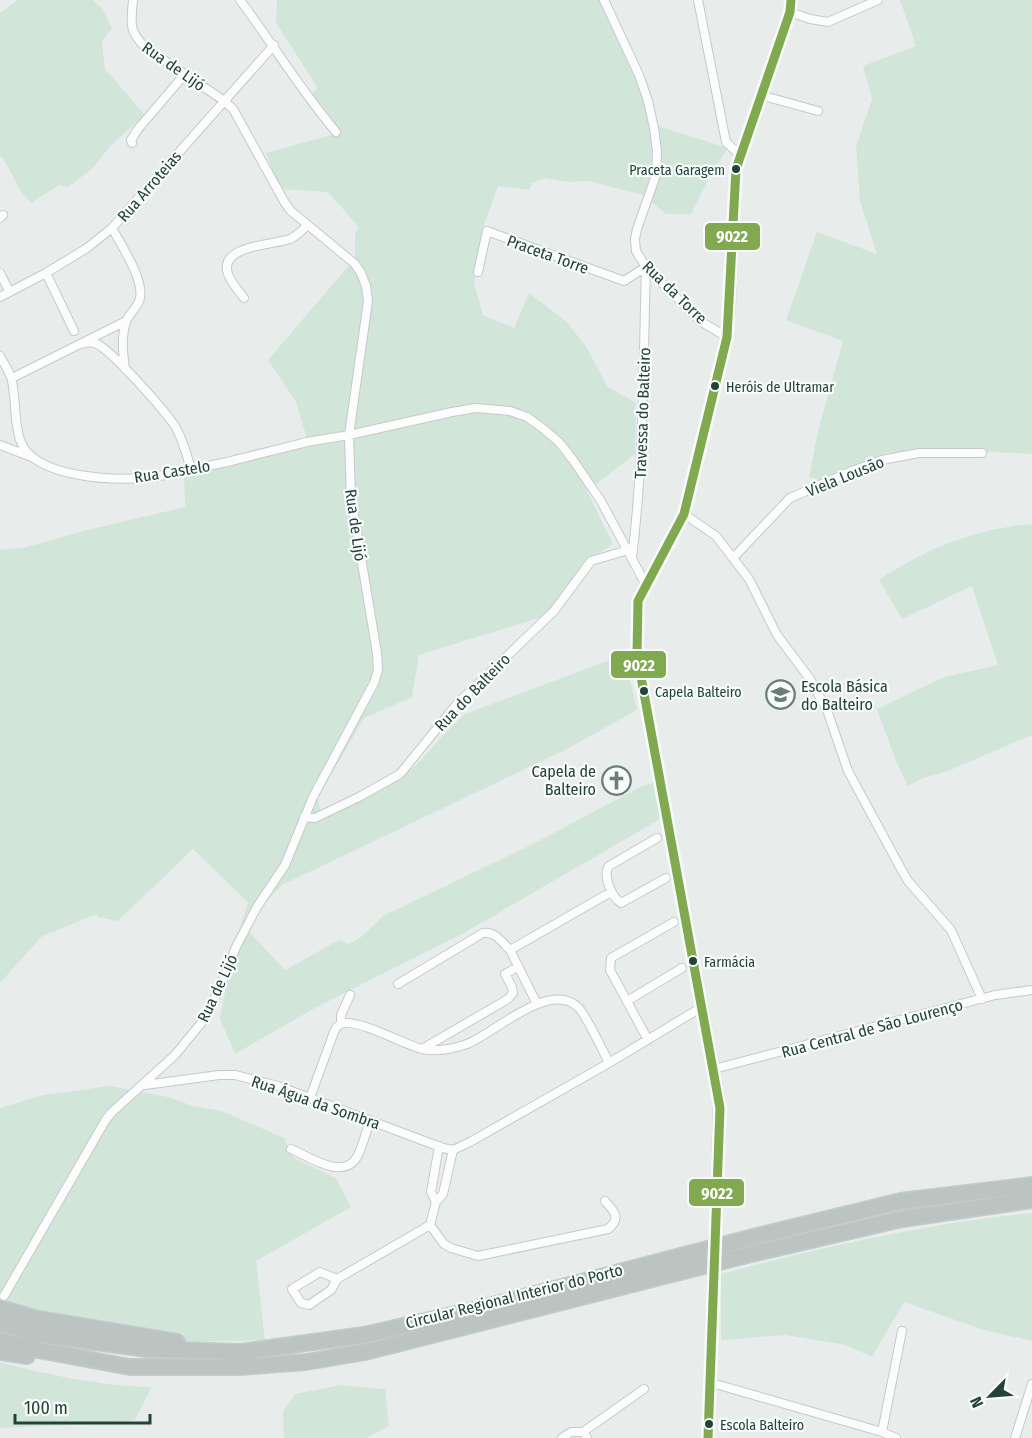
<svg xmlns="http://www.w3.org/2000/svg" width="1032" height="1438" font-family="'Fira Sans Condensed',sans-serif">
<style>
.green{fill:#d1e6d8}
.lines{fill:none;stroke-linecap:round;stroke-linejoin:round}
.minor-casing{stroke:#c5cac8;stroke-width:10}
.tertiary-casing{stroke:#c5cac8;stroke-width:12}
.motorway-casing{stroke:#c3ccc9;stroke-width:18}
.minor{stroke:#fcfcfc;stroke-width:8}
.tertiary{stroke:#fcfcfc;stroke-width:9}
.motorway{stroke:#bcc4c2;stroke-width:15}
.tertiary-bridge-casing{stroke:#c5cac8;stroke-width:12;stroke-linecap:butt}
.tertiary-bridge{stroke:#fcfcfc;stroke-width:9}
.bus-1-casing{stroke:#f7fbf9;stroke-width:14}
.bus-1{stroke:#81aa50;stroke-width:9}
.bus-dot{fill:#24423a;stroke:#f7fbf9;stroke-width:2}
.labels{text-anchor:middle;stroke-width:4.5;stroke-linejoin:round;paint-order:stroke}
.bus-label{font-size:14px;fill:#24423a;stroke:#f7fbf9;text-anchor:start}
.street-label{font-size:16px;fill:#24423a;stroke:#f7fbf9}
.poi-label{font-size:16px;fill:#24423a;stroke:#f7fbf9;text-anchor:start}
.line-badge{stroke:#f7fbf9;stroke-width:2}
.badge-label{font-size:16px;text-anchor:middle;font-weight:bold;fill:#fff}
</style>
<rect width="100%" height="100%" fill="#e8edeb"/>
<!-- green -->
<path class="green" d="M18,0h75l9,8 10,21 -10,12 3,28 40,46 -34,30 -18,23 -25,19 -9,-2 -28,18 -11,-13 -17,-32 -3,-1v-144z
M277,0h325l44,97 5,27 77,24 -16,23 -21,43h-25l-23,-19 -55,-14 -20,1 -23,-4 -13,5 -3,7 -31,-4 -14,39 -10,58 9,32 31,13 15,-35 38,29 20,26 20,38 29,17 -1,51 -48,37 26,53 -22,15 -12,12 -34,45 -126,39 -7,42 -48,21 -46,80 3,18c28,-12 60,-23 84,-42 23,-18 38,-42 60,-60l159,-59 13,55 -72,40 -283,135 -39,40 42,45 54,-30 10,4 12,-7 22,-21 152,-73 105,-56 17,-6 5,37 -200,116 -147,74 -80,46 -15,-35 12,-67 16,-49 -55,-54 -75,72 -20,-4 -2,-3 -55,23 -41,46v-433l27,-3 52,-15 106,-25 -1,-30 125,-32 -13,-43 -28,-42 87,-102v-24l4,-7 -31,-35 -49,-3 -13,-36 73,-20 -30,-37 9,-8 -42,-65z
M900,0h132v454l-39,-2 -64,3 -42,-2 -26,9 -34,21 -18,-6 9,-46 25,-90 -57,-21 31,-88 60,22 -17,-53 -4,-55 16,-47 -9,-33 53,-20z
M1032,524v211l-84,36 -27,8 -13,7 -12,-25 -19,-52 67,-32 54,-12 -26,-79 -70,33 -23,-39c48,-32 95,-51 153,-56z
M111,1086l57,11 25,9 29,5 62,27 10,20 42,20 15,29 -95,54 9,79 -84,2 -181,-37v-197l43,-13z
M1032,1213v128l-48,-11 -80,-28 -32,55 -26,-12 -61,-10 -64,5v-66c102,-27 206,-51 311,-61z
M0,1362c46,13 104,24 152,25l-17,33 -42,4 -93,4z
M341,1385l44,4 4,37 -22,12h-83l-1,-27 12,-17z"/>
<g class="lines">
<defs>
<path id="minor" d="M240,0c33,44 61,91 96,132
M604,0l35,75 9,26 6,27 3,23 -1,24 -19,54 -2,10 1,12 10,16 54,54 27,16
M698,0l28,142 14,13
M790,12l20,7 18,3 50,-22
M760,95l58,16
M132,143l-1,-3 7,-11 47,-55
M0,218l3,-3
M112,228c9,17 32,51 28,70 -2,10 -11,15 -14,24 -5,15 -3,32 -1,47
M478,272l9,-41 137,50 22,-14
M0,273l9,18
M46,273l28,58
M0,297l46,-24 41,-25 25,-20 162,-183
M244,298c-5,-7 -13,-15 -16,-24 -10,-29 46,-29 62,-35 7,-3 12,-9 18,-14
M81,344c4,-1 10,-2 14,-1 16,6 69,67 80,83 8,14 12,29 16,44
M0,356c4,8 10,16 12,25 4,19 2,41 8,59 14,40 99,41 135,37l72,-15 80,-20 42,-7 103,-23 24,-4 34,3 17,6 14,10 18,15 14,18 28,41 45,84
M12,378l114,-57
M0,445l29,11
M684,514l32,22 33,43 28,56 33,44 17,31 21,61 52,96 8,14 43,49 31,69
M632,558c12,-98 11,-193 14,-291
M733,558l57,-60 62,-27 30,-11 37,-7h63
M304,817l11,1 44,-21 41,-23 56,-69 98,-94 37,-50 37,-11
M657,838l-48,28c-7,10 3,31 12,37l45,-25
M398,984l85,-51c12,-2 19,9 27,17
M627,1001l55,-33
M537,1004l-27,-54 101,-58
M341,1024v-9l9,-20
M648,1040l-38,-70 1,-12 63,-36
M422,1049l86,-50 5,-6 -1,-6 -7,-13 13,-7
M714,1069l281,-74 37,-5
M145,1085l74,-10h16l43,11 165,62 10,2 17,-8 139,-79 93,-56
M310,1098l24,-66c2,-5 5,-8 10,-9 18,-2 59,21 78,26 15,3 31,0 45,-5 28,-11 82,-64 111,-37 8,8 25,44 31,56
M291,1149c17,7 52,32 66,8 6,-11 9,-25 13,-37
M436,1202l-5,-10 8,-46
M430,1225l14,19 7,4 27,8 130,-27c14,-11 6,-18 -3,-28
M337,1279l-6,11 -22,15 -8,-2 -9,-14 28,-17 17,7 93,-54 6,-23 7,-8 10,-44
M4,1296l101,-175 6,-8 64,-58 27,-33 14,-26 20,-49 21,-40 28,-42 28,-68 61,-114 4,-13 -1,-17 -26,-156 -2,-62 19,-134 -2,-15 -5,-13 -6,-9 -64,-53 -6,-8 -52,-94 -10,-9 -77,-52c-18,-17 -15,-25 -13,-48
M710,1384l9,1 163,47 14,6
M583,1432l61,-43
M882,1432l20,-101
M562,1438l9,-6h12l4,6
M1015,1438l17,-54"/>
<path id="tertiary" d="M715,1230l4,-134 -82,-441 1,-54 46,-87 43,-177 3,-30 6,-138 54,-157 1,-12
M708,1438l5,-165"/>
<path id="motorway" d="M0,1308l38,11 139,23
M0,1323l37,11 110,15 94,3 123,-17 114,-26 283,-74 140,-34 131,-16
M0,1340l33,9 97,18h111l65,-5 59,-10 386,-98 151,-35 130,-19
M0,1352l27,4"/>
</defs>
<!-- minor casing -->
<use href="#minor" class="minor-casing"/>
<!-- tertiary casing -->
<use href="#tertiary" class="tertiary-casing"/>
<!-- motorway casing -->
<use href="#motorway" class="motorway-casing"/>
<!-- minor -->
<use href="#minor" class="minor"/>
<!-- tertiary -->
<use href="#tertiary" class="tertiary"/>
<!-- motorway -->
<use href="#motorway" class="motorway"/>
<defs>
<path id="tertiary-bridge" d="M713,1273l2,-43"/>
</defs>
<!-- tertiary-bridge casing -->
<use href="#tertiary-bridge" class="tertiary-bridge-casing"/>
<!-- tertiary-bridge -->
<use href="#tertiary-bridge" class="tertiary-bridge"/>
<defs>
<path id="bus-1" d="M708,1438l12,-330 -83,-453 1,-54 46,-87 43,-177 9,-168 54,-157 1,-12"/>
</defs>
<!-- bus-1 casing -->
<use href="#bus-1" class="bus-1-casing"/>
<!-- bus-1 -->
<use href="#bus-1" class="bus-1"/>
</g>
<!-- icons -->
<defs>
<symbol id="school-ring" viewBox="-11 -11 22 22"><circle r="9.5" fill="#f7fbf9" stroke="#697e78" stroke-width="1.5"/><path d="M0-5L7-2L0 1L-7-2ZM-4 1L0 2.5L4 1V4Q0 6-4 4Z" fill="#697e78"/></symbol>
<symbol id="church-ring" viewBox="-11 -11 22 22"><circle r="9.5" fill="#f7fbf9" stroke="#697e78" stroke-width="1.5"/><path d="M-1.2-6h2.4v3.5h3.3v2.4h-3.3V6h-2.4V-.1h-3.3v-2.4h3.3Z" fill="#697e78"/></symbol>
</defs>
<g fill-rule="evenodd">
<use href="#school-ring" x="764" y="678" width="33" height="33"/>
<use href="#church-ring" x="600" y="764" width="33" height="33"/>
</g>
<!-- markers -->
<g class="bus-dot">
<circle cx="736" cy="169" r="5"/>
<circle cx="715" cy="386" r="5"/>
<circle cx="644" cy="691" r="5"/>
<circle cx="693" cy="961" r="5"/>
<circle cx="709" cy="1424" r="5"/>
</g>
<g class="labels">
<!-- bus labels -->
<g class="bus-label">
<text x="725" y="175" text-anchor="end">Praceta Garagem</text>
<text x="726" y="392">Heróis de Ultramar</text>
<text x="655" y="697">Capela Balteiro</text>
<text x="704" y="967">Farmácia</text>
<text x="720" y="1430">Escola Balteiro</text>
</g>
<!-- street labels -->
<g class="street-label">
<text transform="translate(174 66) rotate(35)" y="6">Rua de Lijó</text>
<text transform="translate(149 186) rotate(-49)" y="6">Rua Arroteias</text>
<text transform="translate(548 254) rotate(20)" y="6">Praceta Torre</text>
<text transform="translate(675 292) rotate(44)" y="6">Rua da Torre</text>
<text transform="translate(642 413) rotate(-88)" y="6">Travessa do Balteiro</text>
<text transform="translate(172 471) rotate(-9)" y="6">Rua Castelo</text>
<text transform="translate(845 476) rotate(-22)" y="6">Viela Lousão</text>
<text transform="translate(356 525) rotate(82)" y="6">Rua de Lijó</text>
<text transform="translate(472 692) rotate(-46)" y="6">Rua do Balteiro</text>
<text transform="translate(217 988) rotate(-65)" y="6">Rua de Lijó</text>
<text transform="translate(872 1028) rotate(-15)" y="6">Rua Central de São Lourenço</text>
<text transform="translate(316 1102) rotate(19)" y="6">Rua Água da Sombra</text>
<text transform="translate(514 1296) rotate(-14)" y="6">Circular Regional Interior do Porto</text>
</g>
<!-- poi labels -->
<g class="poi-label">
<text x="801" y="692">Escola Básica<tspan x="801" dy="18">do Balteiro</tspan></text>
<text x="596" y="777" text-anchor="end">Capela de<tspan x="596" dy="18">Balteiro</tspan></text>
</g>
</g>
<g class="line-badge">
<rect x="704" y="222" width="57" height="29" rx="6" fill="#81aa50"/>
<rect x="610" y="650" width="57" height="29" rx="6" fill="#81aa50"/>
<rect x="688" y="1178" width="57" height="29" rx="6" fill="#81aa50"/>
</g>
<g class="badge-label">
<text x="732" y="242">9022</text>
<text x="639" y="671">9022</text>
<text x="717" y="1199">9022</text>
</g>
<!-- north arrow -->
<g transform="translate(990 1396) rotate(245)" stroke="#f7fbf9" stroke-width="4.5" paint-order="stroke">
<path d="M0-4.5L10 22L0 15L-10 22Z" fill="#24423a"/>
<text y="-9" font-size="16" font-weight="bold" text-anchor="middle" fill="#24423a">N</text>
</g>
<!-- scale -->
<path d="M15 1414v9h135v-9" fill="none" stroke="#24423a" stroke-width="3"/>
<text x="24" y="1414" font-size="18" fill="#24423a" stroke="#f7fbf9" stroke-width="4.5" paint-order="stroke">100 m</text>
</svg>
